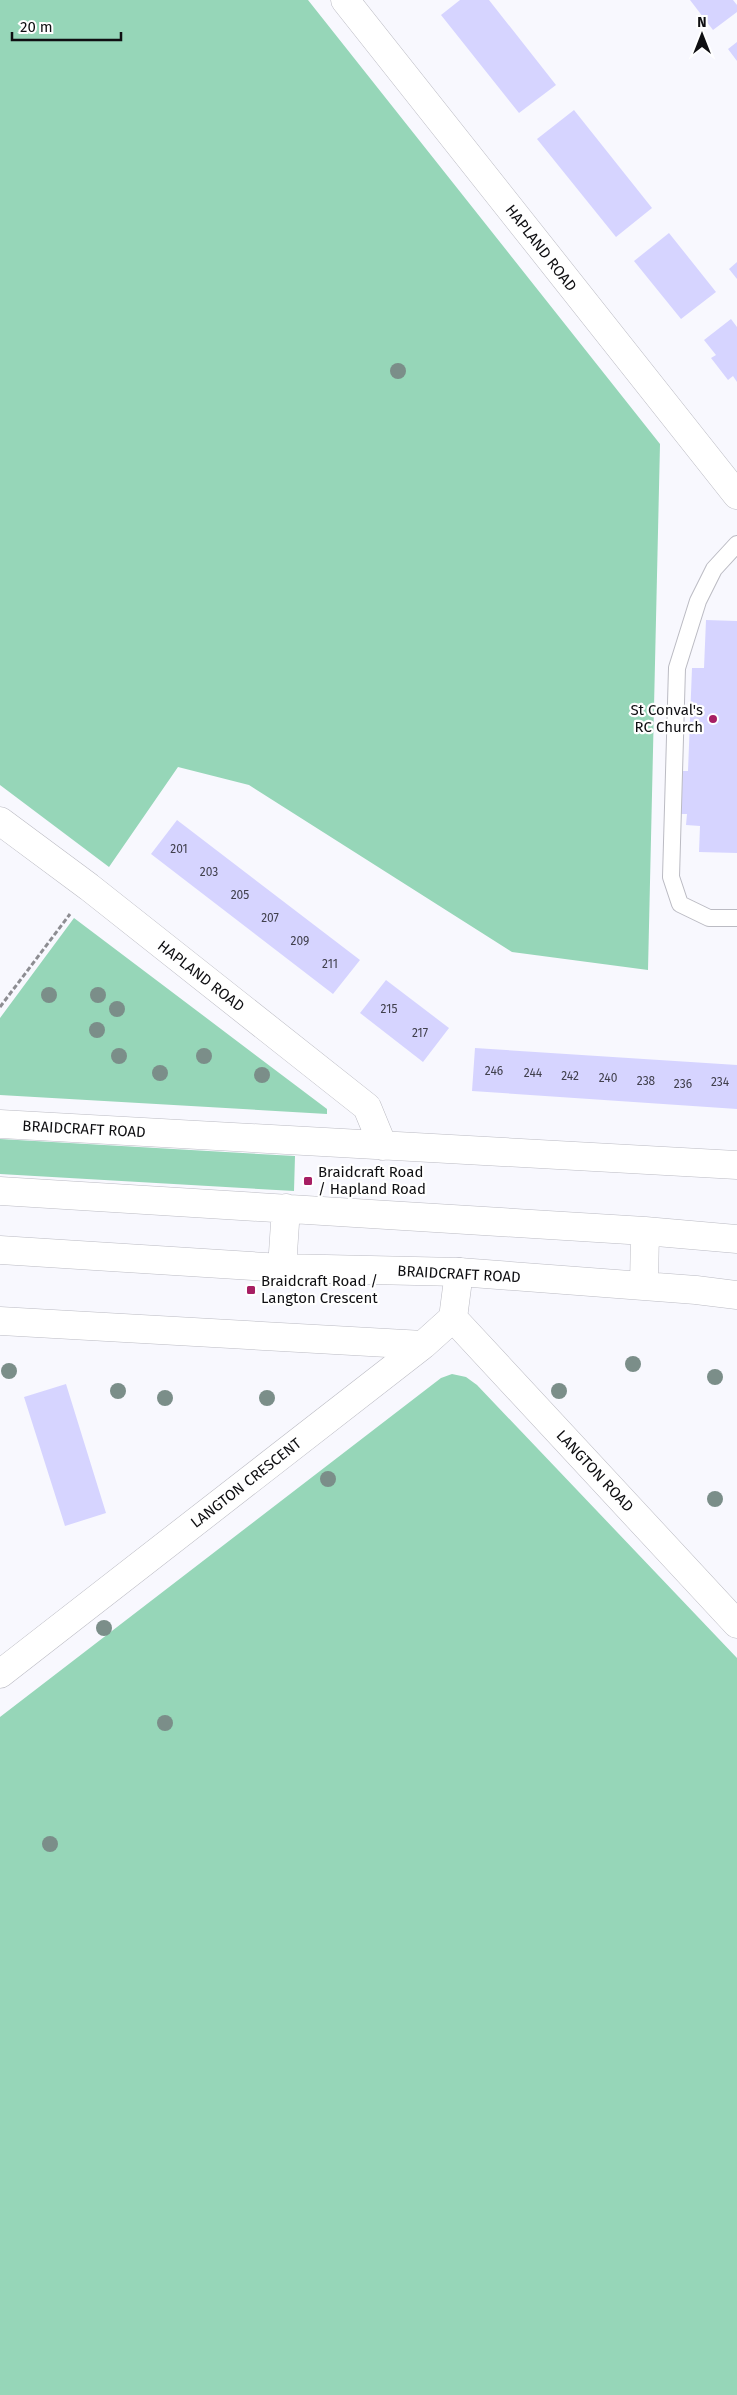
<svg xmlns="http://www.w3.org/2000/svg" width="737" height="2395" font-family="'Fira Sans',sans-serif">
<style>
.green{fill:#96d6b8}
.building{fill:#d6d4ff}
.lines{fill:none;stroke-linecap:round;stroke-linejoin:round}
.service-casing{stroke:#bbbbc3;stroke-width:18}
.minor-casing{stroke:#bbbbc3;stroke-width:29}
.tertiary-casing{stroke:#bbbbc3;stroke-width:29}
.path{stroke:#8d8d92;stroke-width:3;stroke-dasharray:5 2.5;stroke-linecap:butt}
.service{stroke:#fff;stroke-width:16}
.minor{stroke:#fff;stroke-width:28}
.tertiary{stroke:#fff;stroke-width:28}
.tree{fill:#7b8e89}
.poi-dot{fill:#a71e63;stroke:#fff;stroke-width:2}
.labels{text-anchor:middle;stroke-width:4.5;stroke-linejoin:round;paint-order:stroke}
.number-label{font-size:12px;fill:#41404d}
.street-label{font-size:15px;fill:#0f0f12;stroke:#fff}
.poi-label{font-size:15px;fill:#0f0f12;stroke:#fff;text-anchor:start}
</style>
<rect width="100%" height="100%" fill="#f8f8fe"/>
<!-- green -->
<path class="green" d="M0,0h308l352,444 -12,526 -136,-18 -263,-167 -71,-18 -69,100 -109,-82z
M74,918l253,191v5l-327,-19v-77z
M0,1139l295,17 -1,35 -294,-17z
M452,1374l14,3 11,8 260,273v737h-737v-678l441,-339z"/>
<!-- building -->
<path class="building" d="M460,0h29l67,85 -37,28 -78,-98z
M690,0h43l4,5v7l-24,18z
M737,42v19l-9,-12z
M574,110l78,98 -36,29 -79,-98z
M669,233l47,59 -35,27 -47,-58z
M737,262v17l-8,-10z
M731,319l6,8v55l-4,-6 -5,4 -17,-22 5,-3 -12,-15z
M706,620l31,1v232l-38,-1 1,-26 -14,-1 1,-11h-9l1,-43h9l4,-103h12z
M177,820l183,140 -27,34 -182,-140z
M386,980l63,48 -26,34 -63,-49z
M475,1048l262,17v44l-265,-18z
M66,1384l40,129 -41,13 -41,-129z"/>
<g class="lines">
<defs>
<path id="service" d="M737,544l-23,25 -16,32 -21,67 -6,209 9,27 29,14h28"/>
<path id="minor" d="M345,0l392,495
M0,821l89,66 278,220 16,39
M0,1124l737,41
M453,1318l284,306
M0,1321l423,24
M0,1674l423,-329 30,-27 6,-46"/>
<path id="tertiary" d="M0,1191l645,40 92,8
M0,1250l282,18 177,4 237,18 41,5
M282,1268l4,-60
M644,1286l1,-55"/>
</defs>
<!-- service casing -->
<use href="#service" class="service-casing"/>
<!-- minor casing -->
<use href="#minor" class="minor-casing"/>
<!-- tertiary casing -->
<use href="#tertiary" class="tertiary-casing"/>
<!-- path -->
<path class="path" d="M0,1007l70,-93"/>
<!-- service -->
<use href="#service" class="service"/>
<!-- minor -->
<use href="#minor" class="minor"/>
<!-- tertiary -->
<use href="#tertiary" class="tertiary"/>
</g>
<!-- trees -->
<g class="tree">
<circle cx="398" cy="371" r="8"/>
<circle cx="49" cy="995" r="8"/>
<circle cx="98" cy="995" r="8"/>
<circle cx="117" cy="1009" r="8"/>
<circle cx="97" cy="1030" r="8"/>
<circle cx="119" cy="1056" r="8"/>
<circle cx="204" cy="1056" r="8"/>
<circle cx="160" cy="1073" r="8"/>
<circle cx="262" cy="1075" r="8"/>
<circle cx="633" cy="1364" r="8"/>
<circle cx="9" cy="1371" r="8"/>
<circle cx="715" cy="1377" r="8"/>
<circle cx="118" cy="1391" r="8"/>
<circle cx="559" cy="1391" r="8"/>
<circle cx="165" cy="1398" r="8"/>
<circle cx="267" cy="1398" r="8"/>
<circle cx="328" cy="1479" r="8"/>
<circle cx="715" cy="1499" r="8"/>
<circle cx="104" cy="1628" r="8"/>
<circle cx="165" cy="1723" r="8"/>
<circle cx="50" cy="1844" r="8"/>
</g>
<!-- markers -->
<g class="poi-dot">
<circle cx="713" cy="719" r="5"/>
<rect x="303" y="1176" width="10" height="10" rx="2.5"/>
<rect x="246" y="1285" width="10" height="10" rx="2.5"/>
</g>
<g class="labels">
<!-- number labels -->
<g class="number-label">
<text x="179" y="853">201</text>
<text x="209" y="876">203</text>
<text x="240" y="899">205</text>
<text x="270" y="922">207</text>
<text x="300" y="945">209</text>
<text x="330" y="968">211</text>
<text x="389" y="1013">215</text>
<text x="420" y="1037">217</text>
<text x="494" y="1075">246</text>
<text x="533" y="1077">244</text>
<text x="570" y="1080">242</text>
<text x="608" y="1082">240</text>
<text x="646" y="1085">238</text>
<text x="720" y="1086">234</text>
<text x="683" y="1088">236</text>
</g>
<!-- street labels -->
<g class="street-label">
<text transform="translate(541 248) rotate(52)" y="5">HAPLAND ROAD</text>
<text transform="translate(201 976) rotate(38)" y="5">HAPLAND ROAD</text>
<text transform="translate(84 1129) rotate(3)" y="5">BRAIDCRAFT ROAD</text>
<text transform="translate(459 1274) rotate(3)" y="5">BRAIDCRAFT ROAD</text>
<text transform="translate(595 1471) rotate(47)" y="5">LANGTON ROAD</text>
<text transform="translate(246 1483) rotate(-38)" y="5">LANGTON CRESCENT</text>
</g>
<!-- poi labels -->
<g class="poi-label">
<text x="703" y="715" text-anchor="end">St Conval's<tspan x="703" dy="17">RC Church</tspan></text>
<text x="318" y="1177">Braidcraft Road<tspan x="318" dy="17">/ Hapland Road</tspan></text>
<text x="261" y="1286">Braidcraft Road /<tspan x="261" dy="17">Langton Crescent</tspan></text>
</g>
</g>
<!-- north arrow -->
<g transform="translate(702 35)" stroke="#ffffff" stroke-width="4" paint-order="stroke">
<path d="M0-4L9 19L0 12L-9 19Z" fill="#0f0f12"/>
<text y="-8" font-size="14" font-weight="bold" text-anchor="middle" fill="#0f0f12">N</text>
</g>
<!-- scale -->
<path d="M12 32v8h109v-8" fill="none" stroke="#0f0f12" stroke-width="2.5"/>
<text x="20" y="32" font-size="15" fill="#0f0f12" stroke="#ffffff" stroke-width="4" paint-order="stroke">20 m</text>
</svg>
